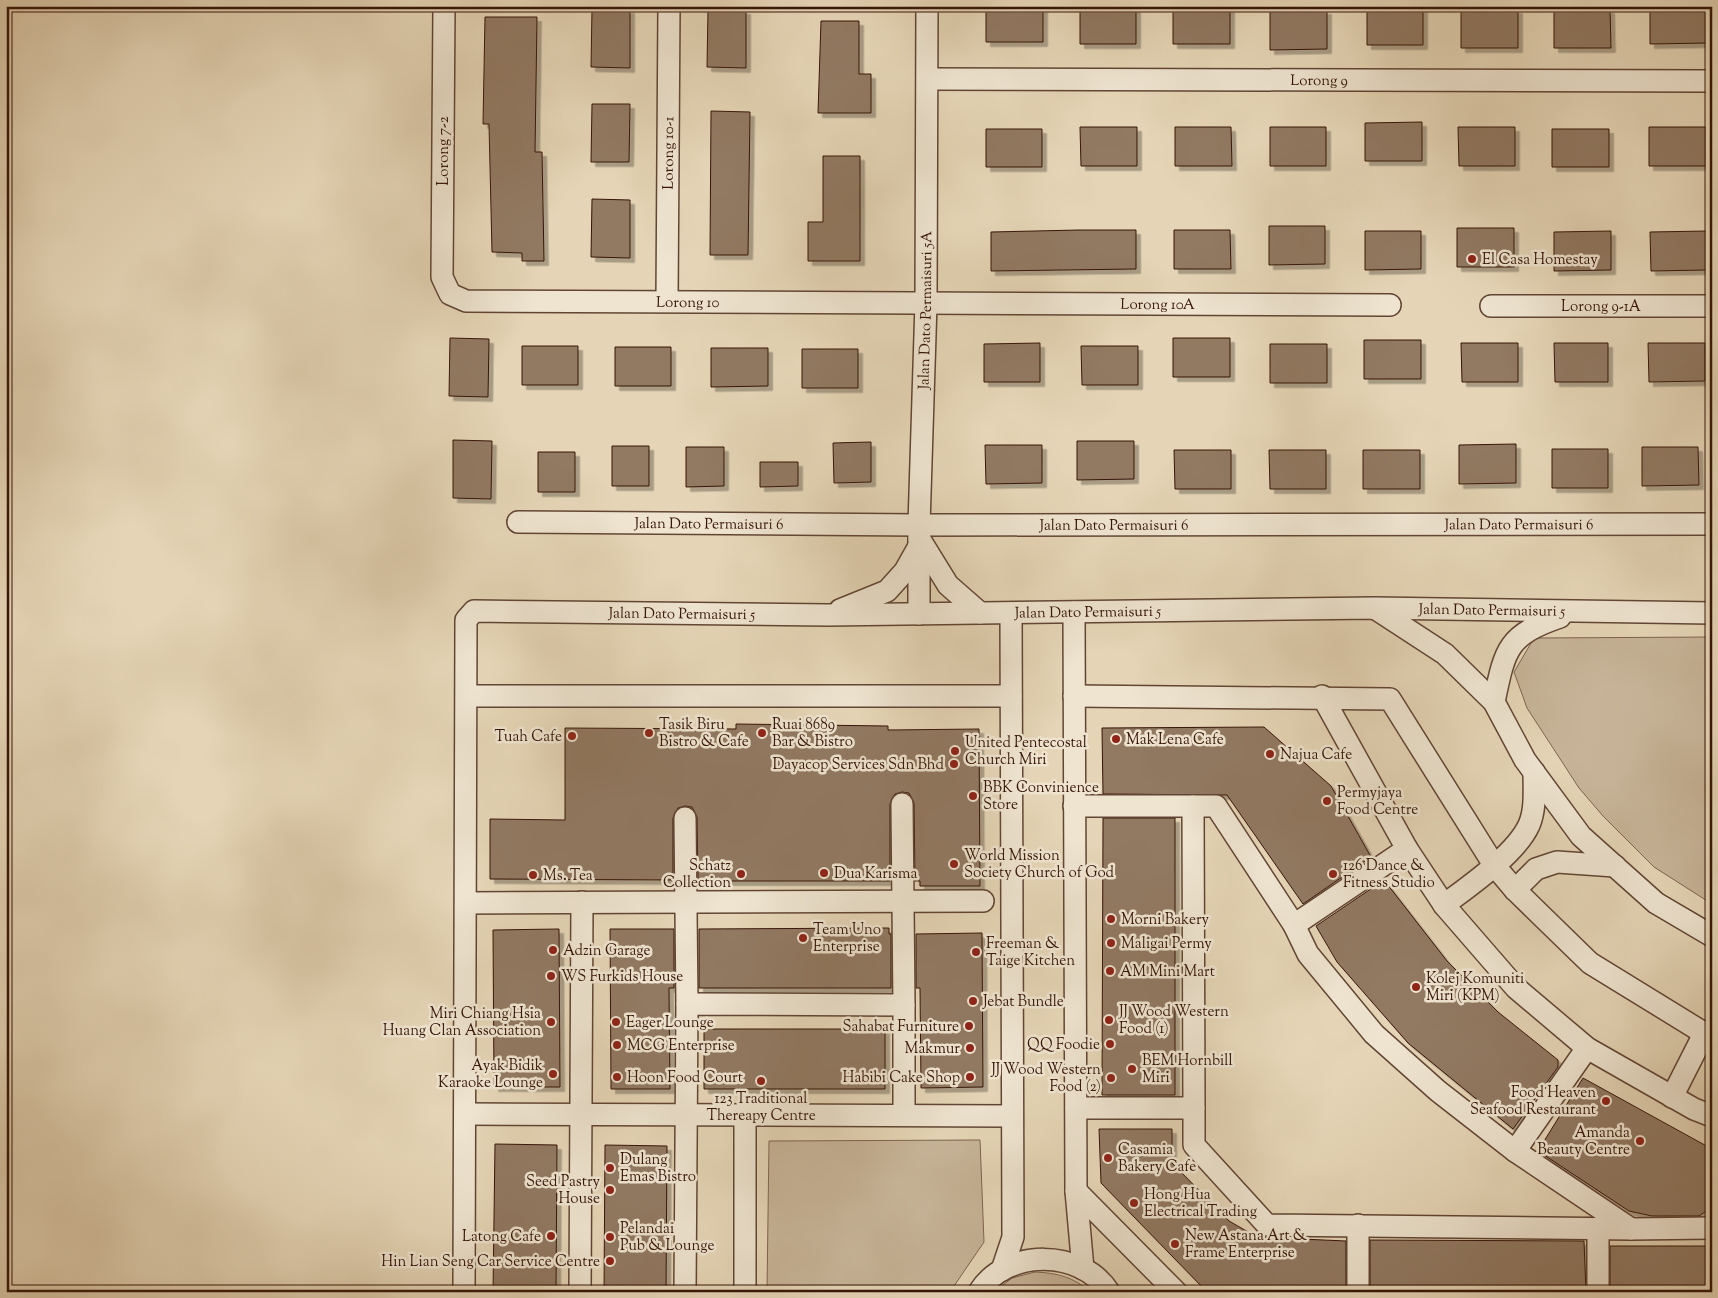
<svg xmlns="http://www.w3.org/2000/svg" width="1718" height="1298" font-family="'Sorts Mill Goudy',serif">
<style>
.green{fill:#c7b498;stroke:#7f6450}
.building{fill:#917962;stroke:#371508;filter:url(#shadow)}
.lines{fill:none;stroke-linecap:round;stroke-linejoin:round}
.minor-casing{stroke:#624534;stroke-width:24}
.minor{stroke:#eee4d0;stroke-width:21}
.poi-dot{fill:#8f2418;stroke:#eee4d0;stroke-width:2}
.labels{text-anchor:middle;stroke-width:5;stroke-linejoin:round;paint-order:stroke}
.street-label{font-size:15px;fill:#371508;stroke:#eee4d0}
.poi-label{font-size:15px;fill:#371508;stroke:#eee4d0;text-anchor:start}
</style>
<defs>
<filter id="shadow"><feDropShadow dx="4.5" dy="4.5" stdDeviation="0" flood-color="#0004"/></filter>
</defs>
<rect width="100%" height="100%" fill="#e5d5b6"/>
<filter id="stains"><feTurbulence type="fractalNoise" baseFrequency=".004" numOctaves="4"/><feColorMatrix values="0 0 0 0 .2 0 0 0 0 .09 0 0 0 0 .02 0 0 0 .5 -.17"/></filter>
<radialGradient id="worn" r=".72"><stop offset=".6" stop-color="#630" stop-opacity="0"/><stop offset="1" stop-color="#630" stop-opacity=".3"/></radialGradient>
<!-- green -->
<path class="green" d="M1712,637v267l-58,-37 -51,-51 -24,-28 -52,-80 -13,-36 20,-34z
M980,1140l4,102 -34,50h-183l2,-151z
M1035,1272c22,1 39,5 55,20h-96l18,-14z"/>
<!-- building -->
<path class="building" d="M986,6h57v36h-57z
M1080,6h56v38h-56z
M1173,6h57v38h-57z
M1367,6h56v39h-56z
M1650,6h57v37l-57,1z
M592,9h38v59l-39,-1z
M708,9l38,1v58l-39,-1z
M1461,9h57v39h-57z
M1554,9h56l1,39h-57z
M1327,10v39l-57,1v-39z
M485,17h52l-2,135h7l2,109h-22v-8l-30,-1 -3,-128h-6z
M821,21h38v53h12v39h-53z
M592,104h38l-1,58h-38z
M711,111l39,1 -2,143h-38z
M1422,122v39h-57v-38z
M1080,127h57v39h-56z
M1175,127h56l1,39h-57z
M1270,127h56v39h-56z
M1458,127h57v39h-56z
M1649,127h57v39h-57z
M986,129h56v38h-56z
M1552,129h57v38h-57z
M823,156h37v105h-52v-39h15z
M592,199l38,1v58l-39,-1z
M1269,226h56v38l-56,1z
M1457,228h57v39h-57z
M1079,230h57v39l-145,2v-39z
M1174,230h56l1,39h-57z
M1365,231h56v38l-56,1z
M1611,231v39l-57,1v-39z
M1707,231v39l-56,1 -1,-39z
M450,338l39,1 -1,58 -39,-1z
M1173,338h57v39h-57z
M1364,340h57v39h-57z
M1040,343v39h-56v-38z
M1461,343h57v39h-56z
M1554,343h54v39h-53z
M1648,343h57v38l-56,1z
M1270,344h57v39h-57z
M522,346h56v39h-56z
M1081,346h57v39h-56z
M615,347h56v39h-56z
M711,348h57v38l-57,1z
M802,349h56v39h-56z
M453,440l39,1 -1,58 -38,-1z
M1077,441h57v38l-57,1z
M871,442v40l-37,1 -1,-40z
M1516,444v39l-57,1v-39z
M985,445h57v38l-56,1z
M612,446h37v40h-37z
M686,447h38v39l-38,1z
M1642,447h56l1,38 -57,1z
M1552,449h56v39h-56z
M1174,450h57v39h-56z
M1269,450h57v39h-56z
M1363,450h57v39h-57z
M538,452h37v40h-37z
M760,462h38v24l-38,1z
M736,724l152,2v4l91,-1 1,157h-60v-5h-5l-1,-78 -5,-10 -7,-1 -7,2 -5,10v77h-192l-1,-64 -5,-10 -7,-1 -7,2 -5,10v62l-183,-1v-60l75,1v-92l171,1z
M1264,727l67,59 40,71 -68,47 -76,-109 -124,-1 -1,-66z
M1103,818h72v277h-73z
M1384,880l63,81 51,51 60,48v7l-45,62 -105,-86 -71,-81 -21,-36z
M889,928v6h2v54h-192v-59z
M559,929l1,158h-66l-1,-157z
M610,929h64v59h-5l1,101h-59z
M982,933l1,154 -62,1 -1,-100h-4v-54z
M704,1029h181v60h-181z
M1583,1078l129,71v58l-13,9h-47l-23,-5 -91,-60z
M1099,1129h73v34l57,58 28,16 89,4v51h-139l-106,-109z
M495,1144l62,1 -1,147h-63z
M605,1145l62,1 -1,146h-62z
M1370,1240l214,1 2,51h-216z
M1610,1246h102v46h-102z"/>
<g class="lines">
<defs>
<g id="minor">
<path id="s1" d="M444,6l-2,271 8,17 16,7 924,4"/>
<path id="s2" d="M928,79l784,2"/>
<path id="s3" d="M667,301l2,-295"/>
<path id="s4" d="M1491,306h221"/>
<path id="s5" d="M518,522l401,3 793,-1"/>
<path d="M919,538l29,47 32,28"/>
<path d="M1376,609l69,45 49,48 31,58 56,76 75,67 56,33"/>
<path d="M840,610l47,-19 18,-20 13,-23"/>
<path d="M1074,612l2,579 7,78"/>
<path id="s6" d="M919,614v-89l7,-222 1,-297"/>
<path d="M467,696h544"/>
<path d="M1074,696l316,3 104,166 21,25 75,73 122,75"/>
<path d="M1322,696l85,153 37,56 72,83 71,60 107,61 18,7"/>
<path d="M1494,702c11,-53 13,-67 66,-85"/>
<path d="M902,804l2,201"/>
<path d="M1074,806h142l78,119 14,29 66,80 64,57 77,60 116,78 -364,-4 -73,-80v-37h-118"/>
<path d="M1193,806l1,302"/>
<path d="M685,818l2,186"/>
<path d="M1515,890l21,-21 21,-7 58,4"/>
<path d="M466,903l517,-2"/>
<path d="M1444,905c25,-19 72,-51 85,-80 7,-16 5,-36 5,-53"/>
<path d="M1294,925l113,-76"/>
<path d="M1672,1097l32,-63"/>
<path d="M465,1114l546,2"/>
<path d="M1515,1151l72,-103"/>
<path d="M1076,1191l100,101"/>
<path d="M1358,1225v67"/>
<path d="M1598,1228v64"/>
<path d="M1631,1229l81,-1"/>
<path d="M1002,1270l11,-33 -2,-624"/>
<path id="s7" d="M464,1292l2,-672 8,-9 354,4 547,-7 337,5"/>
<path d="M580,1292l2,-390"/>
<path d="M685,1292l2,-288 217,1v110"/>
<path d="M745,1292v-177"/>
<path d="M979,1292c27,-44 103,-43 130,0"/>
</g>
</defs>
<!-- minor casing -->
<use href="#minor" class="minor-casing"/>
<!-- minor -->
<use href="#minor" class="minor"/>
</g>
<!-- markers -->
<g class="poi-dot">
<circle cx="1472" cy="259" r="5"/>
<circle cx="649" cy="733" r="5"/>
<circle cx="762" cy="733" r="5"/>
<circle cx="572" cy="736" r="5"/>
<circle cx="1116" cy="739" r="5"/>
<circle cx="955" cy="751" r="5"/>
<circle cx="1270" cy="754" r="5"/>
<circle cx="954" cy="764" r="5"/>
<circle cx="973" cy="796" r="5"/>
<circle cx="1327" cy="801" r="5"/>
<circle cx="954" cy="864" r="5"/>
<circle cx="824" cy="873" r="5"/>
<circle cx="741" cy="874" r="5"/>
<circle cx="1333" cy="874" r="5"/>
<circle cx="533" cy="875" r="5"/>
<circle cx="1111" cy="919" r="5"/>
<circle cx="803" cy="938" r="5"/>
<circle cx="1111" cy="943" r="5"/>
<circle cx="553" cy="950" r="5"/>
<circle cx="976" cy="952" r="5"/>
<circle cx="1110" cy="971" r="5"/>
<circle cx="551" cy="976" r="5"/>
<circle cx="1416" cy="987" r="5"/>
<circle cx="973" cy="1001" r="5"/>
<circle cx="1109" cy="1020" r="5"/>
<circle cx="551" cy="1022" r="5"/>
<circle cx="616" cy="1022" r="5"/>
<circle cx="969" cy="1026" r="5"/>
<circle cx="1110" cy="1044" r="5"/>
<circle cx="617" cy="1045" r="5"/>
<circle cx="970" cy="1048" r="5"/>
<circle cx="1132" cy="1069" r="5"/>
<circle cx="553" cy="1074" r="5"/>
<circle cx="617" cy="1077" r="5"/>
<circle cx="970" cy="1077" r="5"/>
<circle cx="1111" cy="1078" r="5"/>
<circle cx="761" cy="1081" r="5"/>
<circle cx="1606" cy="1101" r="5"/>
<circle cx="1640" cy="1141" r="5"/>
<circle cx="1108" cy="1158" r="5"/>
<circle cx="610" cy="1168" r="5"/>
<circle cx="610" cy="1190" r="5"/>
<circle cx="1134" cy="1203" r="5"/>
<circle cx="551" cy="1236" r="5"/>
<circle cx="610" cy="1237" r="5"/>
<circle cx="1175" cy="1244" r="5"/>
<circle cx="610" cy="1261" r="5"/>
</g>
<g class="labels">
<!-- street labels -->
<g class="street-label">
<text dy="5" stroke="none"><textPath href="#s2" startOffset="391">Lorong 9</textPath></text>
<text transform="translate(443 151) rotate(-90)" y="5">Lorong 7-2</text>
<text dy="5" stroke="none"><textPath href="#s3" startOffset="148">Lorong 10-1</textPath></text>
<text dy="5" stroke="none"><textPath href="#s1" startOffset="529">Lorong 10</textPath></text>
<text dy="5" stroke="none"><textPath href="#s1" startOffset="999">Lorong 10A</textPath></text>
<text dy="5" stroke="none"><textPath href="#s4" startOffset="110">Lorong 9-1A</textPath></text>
<text dy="5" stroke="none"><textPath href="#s6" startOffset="304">Jalan Dato Permaisuri 5A</textPath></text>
<text dy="5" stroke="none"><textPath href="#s5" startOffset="191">Jalan Dato Permaisuri 6</textPath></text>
<text dy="5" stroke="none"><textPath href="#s5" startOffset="596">Jalan Dato Permaisuri 6</textPath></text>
<text dy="5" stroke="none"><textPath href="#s5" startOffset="1001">Jalan Dato Permaisuri 6</textPath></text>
<text dy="5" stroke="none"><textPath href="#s7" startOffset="1702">Jalan Dato Permaisuri 5</textPath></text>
<text dy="5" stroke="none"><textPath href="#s7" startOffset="1298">Jalan Dato Permaisuri 5</textPath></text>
<text dy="5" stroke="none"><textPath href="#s7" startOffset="892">Jalan Dato Permaisuri 5</textPath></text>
</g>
<!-- poi labels -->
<g class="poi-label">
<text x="1482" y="264">El Casa Homestay</text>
<text x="659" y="729">Tasik Biru<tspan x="659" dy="17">Bistro &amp; Cafe</tspan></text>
<text x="772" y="729">Ruai 8689<tspan x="772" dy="17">Bar &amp; Bistro</tspan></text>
<text x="562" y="741" text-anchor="end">Tuah Cafe</text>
<text x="1126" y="744">Mak Lena Cafe</text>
<text x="965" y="747">United Pentecostal<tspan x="965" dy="17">Church Miri</tspan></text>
<text x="1280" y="759">Najua Cafe</text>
<text x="944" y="769" text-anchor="end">Dayacop Services Sdn Bhd</text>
<text x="983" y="792">BBK Convinience<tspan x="983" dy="17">Store</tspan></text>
<text x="1337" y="797">Permyjaya<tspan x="1337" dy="17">Food Centre</tspan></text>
<text x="964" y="860">World Mission<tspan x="964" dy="17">Society Church of God</tspan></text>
<text x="731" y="870" text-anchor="end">Schatz<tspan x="731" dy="17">Collection</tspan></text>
<text x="1343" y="870">126 Dance &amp;<tspan x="1343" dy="17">Fitness Studio</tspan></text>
<text x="834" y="878">Dua Karisma</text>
<text x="543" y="880">Ms. Tea</text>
<text x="1121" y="924">Morni Bakery</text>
<text x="813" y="934">Team Uno<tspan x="813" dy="17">Enterprise</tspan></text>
<text x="986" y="948">Freeman &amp;<tspan x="986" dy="17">Taige Kitchen</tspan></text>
<text x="1121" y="948">Maligai Permy</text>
<text x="563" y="955">Adzin Garage</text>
<text x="1120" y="976">AM Mini Mart</text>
<text x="561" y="981">WS Furkids House</text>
<text x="1426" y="983">Kolej Komuniti<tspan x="1426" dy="17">Miri (KPM)</tspan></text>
<text x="983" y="1006">Jebat Bundle</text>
<text x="1119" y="1016">JJ Wood Western<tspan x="1119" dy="17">Food (1)</tspan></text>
<text x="541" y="1018" text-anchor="end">Miri Chiang Hsia<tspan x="541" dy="17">Huang Clan Association</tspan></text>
<text x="626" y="1027">Eager Lounge</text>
<text x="959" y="1031" text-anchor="end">Sahabat Furniture</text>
<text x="1100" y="1049" text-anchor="end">QQ Foodie</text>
<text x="627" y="1050">MCG Enterprise</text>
<text x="960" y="1053" text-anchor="end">Makmur</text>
<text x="1142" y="1065">BEM Hornbill<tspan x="1142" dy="17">Miri</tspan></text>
<text x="543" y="1070" text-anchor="end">Ayak Bidik<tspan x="543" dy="17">Karaoke Lounge</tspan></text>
<text x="1101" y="1074" text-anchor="end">JJ Wood Western<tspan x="1101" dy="17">Food (2)</tspan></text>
<text x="627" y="1082">Hoon Food Court</text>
<text x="960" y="1082" text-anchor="end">Habibi Cake Shop</text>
<text x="1596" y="1097" text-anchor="end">Food Heaven<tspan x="1596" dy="17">Seafood Restaurant</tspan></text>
<text x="761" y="1103" text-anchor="middle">123 Traditional<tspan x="761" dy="17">Thereapy Centre</tspan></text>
<text x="1630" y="1137" text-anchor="end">Amanda<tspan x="1630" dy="17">Beauty Centre</tspan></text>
<text x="1118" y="1154">Casamia<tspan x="1118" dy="17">Bakery Cafe</tspan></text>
<text x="620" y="1164">Dulang<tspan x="620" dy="17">Emas Bistro</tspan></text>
<text x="600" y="1186" text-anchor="end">Seed Pastry<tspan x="600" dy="17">House</tspan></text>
<text x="1144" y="1199">Hong Hua<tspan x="1144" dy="17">Electrical Trading</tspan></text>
<text x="620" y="1233">Pelandai<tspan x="620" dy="17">Pub &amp; Lounge</tspan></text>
<text x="1185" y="1240">New Astana Art &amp;<tspan x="1185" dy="17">Frame Enterprise</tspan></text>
<text x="541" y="1241" text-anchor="end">Latong Cafe</text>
<text x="600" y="1266" text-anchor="end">Hin Lian Seng Car Service Centre</text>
</g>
</g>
<!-- margin -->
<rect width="1718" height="1298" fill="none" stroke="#e5d5b6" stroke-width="25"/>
<rect x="8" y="8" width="1703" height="1283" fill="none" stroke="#371508" stroke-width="2.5"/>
<rect x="12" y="12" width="1693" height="1273" fill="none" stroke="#371508"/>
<rect width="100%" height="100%" filter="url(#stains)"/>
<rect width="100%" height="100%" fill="url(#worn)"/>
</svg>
